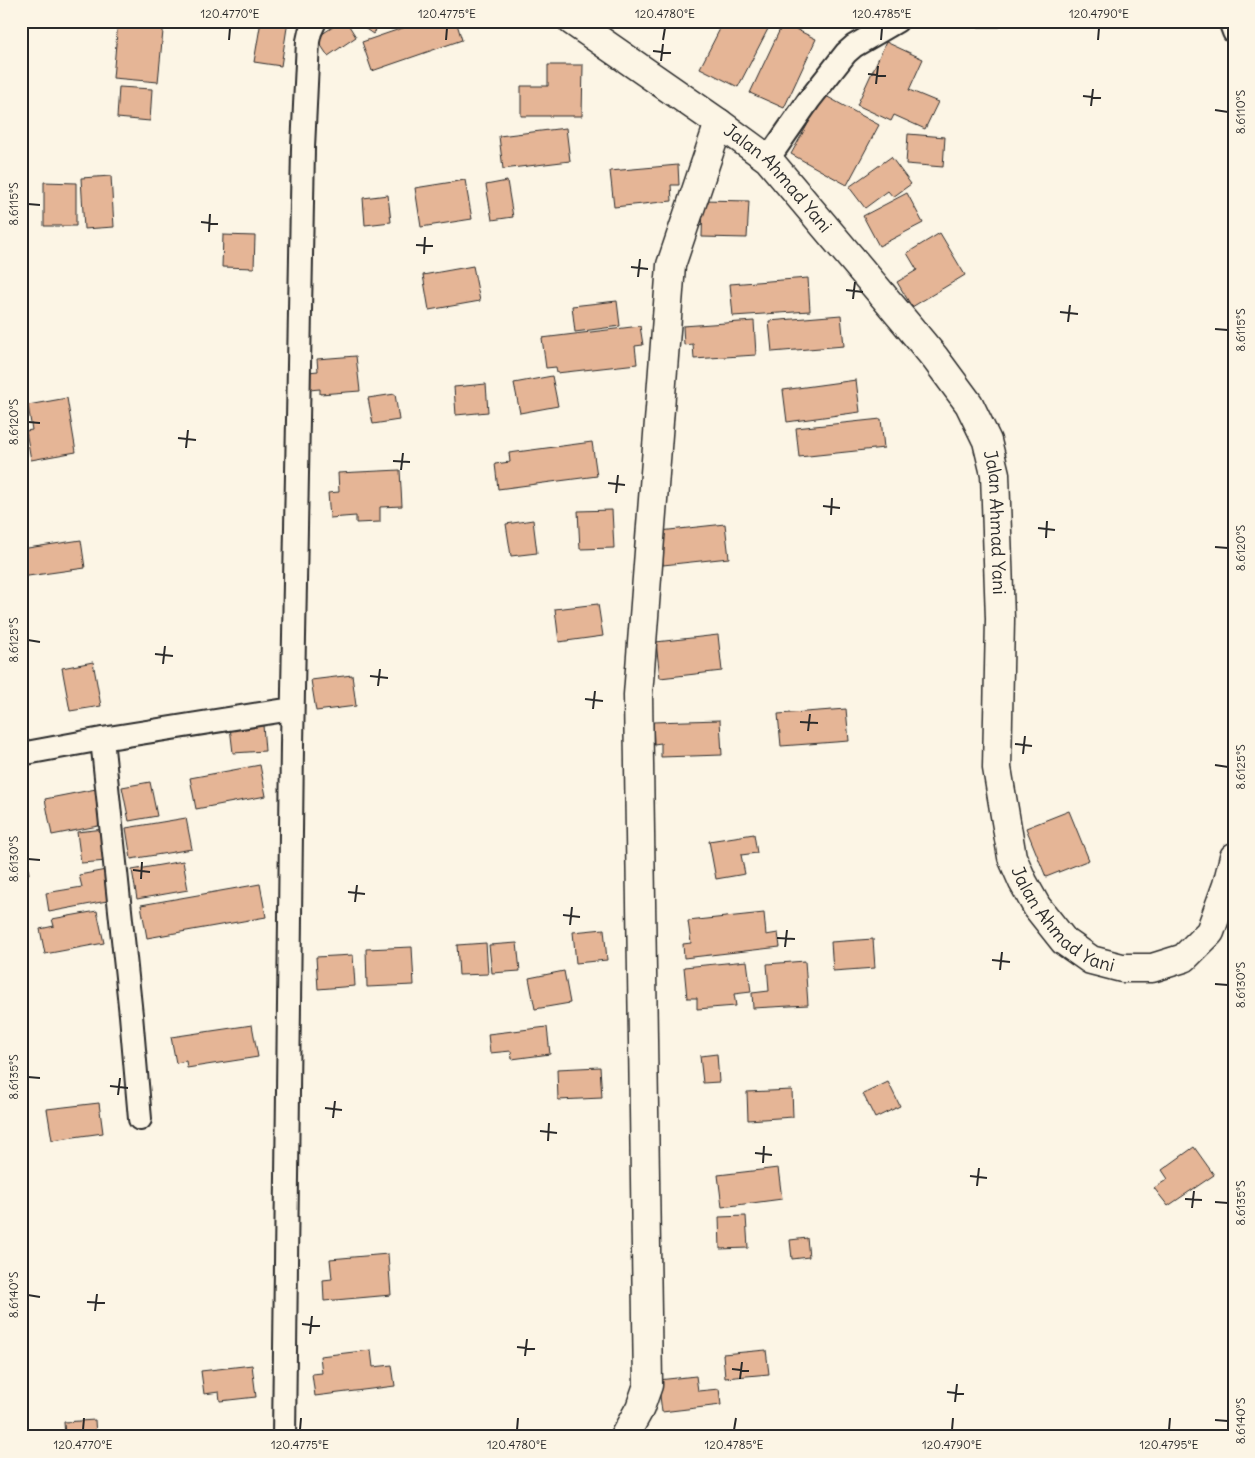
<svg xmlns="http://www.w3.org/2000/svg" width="1255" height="1458" font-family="Delius,sans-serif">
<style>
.building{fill:#e5b596;stroke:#2b2b2b}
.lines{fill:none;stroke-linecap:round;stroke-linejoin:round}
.minor-casing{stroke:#2b2b2b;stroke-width:26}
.tertiary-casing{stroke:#2b2b2b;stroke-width:31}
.trunk-casing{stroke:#2b2b2b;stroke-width:31}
.minor{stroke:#fcf5e5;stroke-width:22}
.tertiary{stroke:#fcf5e5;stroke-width:28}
.trunk{stroke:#fcf5e5;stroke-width:28}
.ticks{fill:none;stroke:#2b2b2b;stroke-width:2}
.labels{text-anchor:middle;stroke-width:4.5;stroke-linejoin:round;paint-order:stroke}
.street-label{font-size:18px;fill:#2b2b2b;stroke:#fcf5e5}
.neatline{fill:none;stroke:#2b2b2b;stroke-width:2}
.ticks-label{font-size:12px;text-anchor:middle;fill:#2b2b2b}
</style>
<rect width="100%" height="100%" fill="#fcf5e5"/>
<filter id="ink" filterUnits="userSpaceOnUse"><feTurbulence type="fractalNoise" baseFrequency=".02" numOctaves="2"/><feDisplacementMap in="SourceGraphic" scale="10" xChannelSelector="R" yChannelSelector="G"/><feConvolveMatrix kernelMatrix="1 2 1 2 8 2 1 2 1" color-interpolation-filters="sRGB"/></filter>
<g filter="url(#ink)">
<!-- building -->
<path class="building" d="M118,21h46l-6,61 -45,-4z
M261,21h27l-7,45 -27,-4z
M342,21h4l10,16 -28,19 -12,-18z
M354,21h28l-9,13z
M423,21h33l6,19 -90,31 -10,-29z
M724,21h34l11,6 -31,60 -38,-19z
M966,21h34v6h-34z
M783,23l33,16 -32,69 -34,-15z
M886,42l37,17 -14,31 29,12 -13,27 -31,-14 -3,6 -34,-16z
M548,65h35l-1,51h-61v-30h27z
M119,87l33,2 -2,32 -33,-3z
M824,95l55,30 -32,60 -56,-31z
M566,128l4,33 -67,8 -4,-33z
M908,134l37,3 -2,30 -37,-3z
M891,157l20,27 -18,13 -5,-6 -23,17 -16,-21z
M678,165l1,20h-8l1,16 -58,6 -4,-36z
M111,176l3,51 -30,2 -3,-51z
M465,180l7,39 -51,8 -6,-39z
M507,181l6,36 -21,3 -6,-35z
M44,182l32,1v43h-32z
M907,193l16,30 -44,23 -16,-30z
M388,195l3,27 -26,3 -2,-27z
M703,200l46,1 -2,37 -45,-1z
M21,202h7l-1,26h-6z
M940,233l25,42 -53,32 -15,-25 20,-12 -10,-17z
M223,235l32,1 -1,32 -32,-1z
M473,266l7,35 -51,9 -6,-35z
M808,278l2,33 -77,5 -3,-32z
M617,301l3,25 -45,6 -3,-26z
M841,315l3,31 -72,6 -3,-31z
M754,321l2,34 -62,4 -1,-15 -9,1 -1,-19z
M640,326l3,19 -8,1 2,18 -80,9 -1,-6 -10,1 -4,-30z
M356,356l4,35 -40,3v-5l-11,1 -1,-18 10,-1 -1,-12z
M552,376l6,30 -38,7 -6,-30z
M856,380l4,32 -73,10 -4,-32z
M486,384l2,28 -32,3 -2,-28z
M395,394l4,26 -26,4 -5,-26z
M67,398l9,54 -45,8 -5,-29 6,-1 -4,-25z
M881,419l3,29 -85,9 -3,-29z
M592,442l5,34 -99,13 -3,-25 15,-2 -1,-9z
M400,470l2,36 -22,1v15l-24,1v-7l-26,2 -2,-25 11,-1 -1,-19z
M612,510l2,38 -34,1 -2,-38z
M533,520l4,33 -26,3 -5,-32z
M725,524l4,34 -66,7 -3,-34z
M81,540l4,28 -64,9v-28z
M598,604l5,32 -44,6 -4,-33z
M718,635l4,36 -62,7 -4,-36z
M93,662l8,44 -31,5 -8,-43z
M352,675l4,31 -40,5 -5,-31z
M846,709l3,32 -68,5 -3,-32z
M720,720l2,35 -61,2v-14l-7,1 -1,-22z
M263,725l2,26 -32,2 -3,-26z
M260,765l6,31 -70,13 -6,-31z
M150,782l7,34 -28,5 -7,-34z
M96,789l7,36 -51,10 -7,-36z
M1069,811l20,49 -43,17 -20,-49z
M186,818l6,31 -61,10 -5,-31z
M104,829l4,32 -27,2 -4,-31z
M754,834l3,19 -16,2 4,19 -29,5 -7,-38z
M21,843h3l5,31 -8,1z
M183,861l5,29 -51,9 -5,-29z
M106,870l6,30 -63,12 -3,-19 36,-6 -3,-12z
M260,884l6,33 -119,21 -6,-33z
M97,911l7,32 -59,11 -5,-25 14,-3 -2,-7z
M764,913l2,22 12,-2 2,14 -96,11 -1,-14 8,-1 -3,-22z
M604,929l3,31 -31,3 -3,-31z
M873,939l2,29 -42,3 -2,-29z
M486,943l2,31 -29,1 -2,-30z
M517,943l3,28 -28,2 -3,-28z
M412,947l2,38 -47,2 -1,-38z
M353,955l2,31 -37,3 -2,-32z
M747,961l4,31 -17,2 2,12 -39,3v-11h-10l-3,-31z
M805,961l3,44 -55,3 -1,-15 17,-2 -2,-27z
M564,971l6,32 -35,6 -6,-31z
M252,1025l6,32 -71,11 -1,-7 -10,2 -5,-26z
M547,1027l3,27 -38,5 -1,-8 -21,2 -2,-19z
M717,1054l2,28 -16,1 -3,-27z
M600,1067l2,31 -44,2 -1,-31z
M888,1082l12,24 -25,12 -12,-24z
M792,1090l1,27 -45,3 -1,-28z
M99,1103l4,30 -51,7 -5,-31z
M1194,1147l20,28 -46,31 -14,-18 14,-9 -6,-9z
M778,1168l4,31 -60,8 -4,-32z
M746,1216l2,32 -28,1 -1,-32z
M807,1238l2,19 -17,2 -2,-19z
M388,1254l3,41 -67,6 -1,-21 9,-1 -2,-20z
M371,1350l2,17 19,-2 3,21 -80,10 -3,-22 10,-1 -2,-17z
M766,1350l3,24 -44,4 -2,-24z
M252,1365l4,32 -36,4 -1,-9 -15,2 -3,-23z
M696,1376l2,15 21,-2 2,16 -59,7 -4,-32z
M95,1420l1,17h-31l-1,-15z"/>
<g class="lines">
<defs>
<path id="minor" d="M1230,21l4,11
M768,159l41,-59 37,-47 8,-7 43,-25
M102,739l29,276 9,104
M21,754l81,-15 190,-30
M284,1437l8,-692 11,-597 5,-107 2,-9 5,-11"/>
<path id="tertiary" d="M624,1437l16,-29 8,-23 -10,-690 33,-430 48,-142"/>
<g id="trunk">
<path id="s1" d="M572,21l147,102 49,36 138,164 29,35 34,46 18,37 8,33 5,145 -3,149 15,89 11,25 14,25 27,34 27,19 31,8h30l32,-10 26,-26 17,-47 7,-28"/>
</g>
</defs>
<!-- minor casing -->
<use href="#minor" class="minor-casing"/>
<!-- tertiary casing -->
<use href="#tertiary" class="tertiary-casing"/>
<!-- trunk casing -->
<use href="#trunk" class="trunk-casing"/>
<!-- minor -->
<use href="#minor" class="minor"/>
<!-- tertiary -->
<use href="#tertiary" class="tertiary"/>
<!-- trunk -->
<use href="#trunk" class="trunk"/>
</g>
</g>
<!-- ticks -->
<path class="ticks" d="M229,40l1,-12M446,40l1,-12M663,40l2,-12M881,40l1,-12M1098,40l1,-12M653,51l18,2M661,61l2,-17M868,74l18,2M876,84l2,-18M1083,96l18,2M1091,106l2,-17M1215,110l13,2M28,204l12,1M201,222l17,2M209,232l1,-18M416,245l17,1M424,254l1,-17M631,267l17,2M638,277l2,-18M846,290l17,2M853,299l2,-17M1060,312l18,2M1068,322l2,-17M1215,329l13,1M28,422l12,1M178,438l18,2M186,448l2,-18M393,461l17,1M401,470l2,-17M608,483l17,2M616,493l2,-18M823,506l17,2M831,515l1,-17M1038,528l17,2M1046,538l1,-17M1215,547l13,1M28,640l12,2M155,654l18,2M163,664l2,-18M370,676l18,2M378,686l2,-17M585,699l18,2M593,709l2,-18M800,722l18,1M808,731l2,-17M1015,744l17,2M1023,754l2,-18M1215,765l13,2M28,859l12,1M133,870l17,2M141,879l1,-17M348,892l17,2M355,902l2,-17M563,915l17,2M570,925l2,-18M777,938l18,1M785,947l2,-17M992,960l18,2M1000,970l2,-18M1215,984l13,1M28,1077l12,1M110,1086l18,2M118,1095l2,-17M325,1108l17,2M333,1118l2,-17M540,1131l17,2M548,1141l1,-18M755,1153l17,2M763,1163l1,-17M970,1176l17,2M977,1186l2,-18M1185,1199l17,1M1215,1202l13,1M1192,1208l2,-17M28,1295l12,2M87,1302l18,1M95,1311l2,-17M302,1324l18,2M310,1334l2,-18M517,1347l18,2M525,1356l2,-17M732,1369l17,2M740,1379l2,-17M947,1392l17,2M955,1402l2,-18M1215,1420l13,1M83,1430l1,-12M300,1430l1,-12M517,1430l1,-12M734,1430l2,-12M952,1430l1,-12M1169,1430l1,-12"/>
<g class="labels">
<!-- street labels -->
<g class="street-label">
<text dy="6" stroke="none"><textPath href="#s1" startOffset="260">Jalan Ahmad Yani</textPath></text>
<text dy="6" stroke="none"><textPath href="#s1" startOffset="680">Jalan Ahmad Yani</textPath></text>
<text dy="6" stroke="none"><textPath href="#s1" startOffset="1100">Jalan Ahmad Yani</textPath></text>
</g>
</g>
<!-- margin -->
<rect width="1255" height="1458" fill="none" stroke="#fcf5e5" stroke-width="55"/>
<rect x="28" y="28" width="1200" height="1402" class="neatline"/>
<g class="ticks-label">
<text x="230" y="18">120.4770°E</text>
<text x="447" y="18">120.4775°E</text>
<text x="665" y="18">120.4780°E</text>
<text x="882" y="18">120.4785°E</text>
<text x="1099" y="18">120.4790°E</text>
<text transform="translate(1241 112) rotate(-90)" y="4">8.6110°S</text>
<text transform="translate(14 204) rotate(-90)" y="4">8.6115°S</text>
<text transform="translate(1241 330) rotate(-90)" y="4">8.6115°S</text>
<text transform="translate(14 422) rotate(-90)" y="4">8.6120°S</text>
<text transform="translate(1241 548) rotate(-90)" y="4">8.6120°S</text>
<text transform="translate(14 640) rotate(-90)" y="4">8.6125°S</text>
<text transform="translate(1241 767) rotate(-90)" y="4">8.6125°S</text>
<text transform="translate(14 859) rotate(-90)" y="4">8.6130°S</text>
<text transform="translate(1241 985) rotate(-90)" y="4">8.6130°S</text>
<text transform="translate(14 1077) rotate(-90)" y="4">8.6135°S</text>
<text transform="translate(1241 1203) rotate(-90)" y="4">8.6135°S</text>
<text transform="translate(14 1295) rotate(-90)" y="4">8.6140°S</text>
<text transform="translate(1241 1421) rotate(-90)" y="4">8.6140°S</text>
<text x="83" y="1449">120.4770°E</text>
<text x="300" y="1449">120.4775°E</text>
<text x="517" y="1449">120.4780°E</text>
<text x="734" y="1449">120.4785°E</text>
<text x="952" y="1449">120.4790°E</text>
<text x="1169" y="1449">120.4795°E</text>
</g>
</svg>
